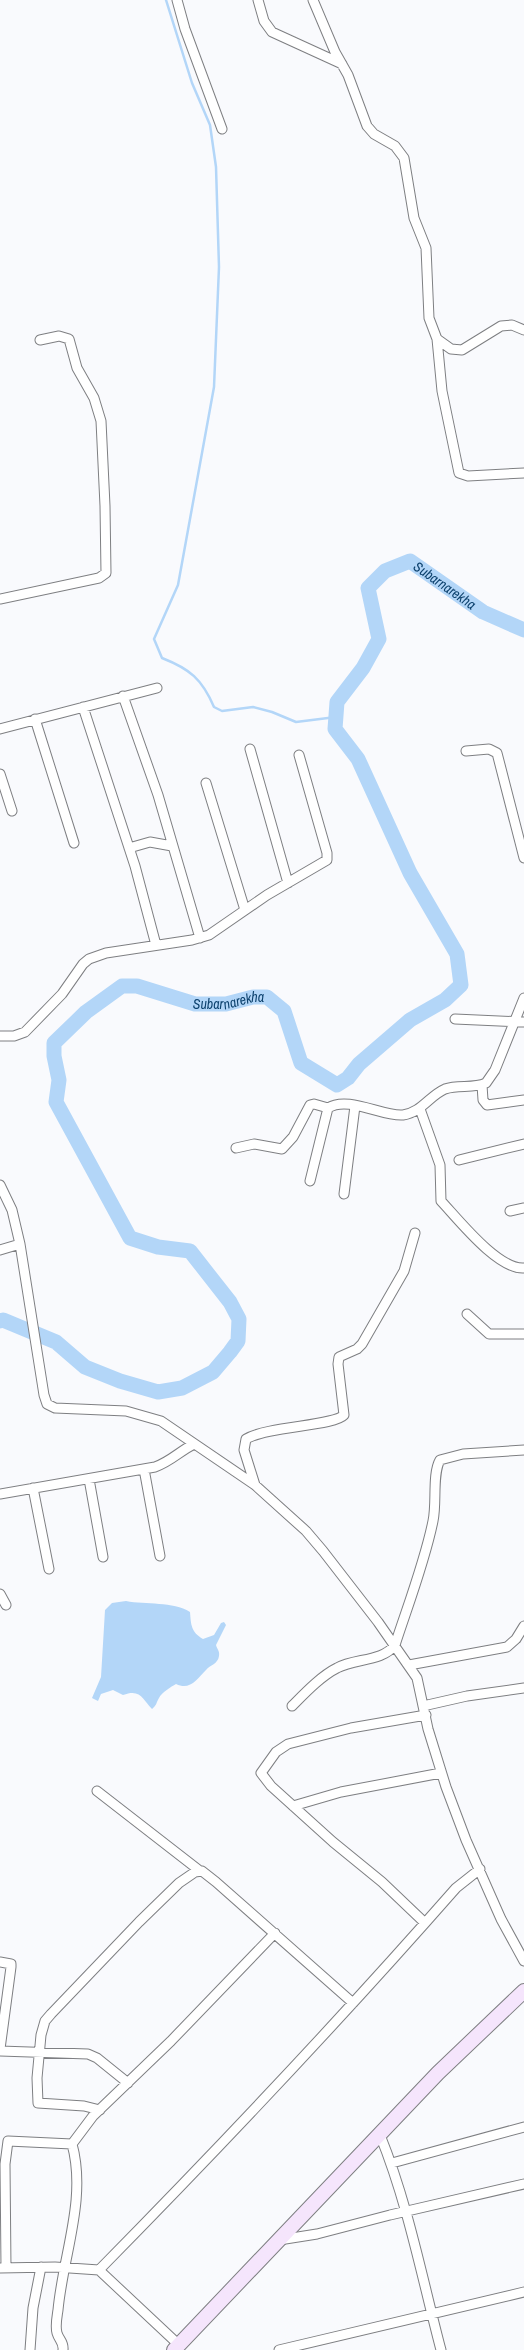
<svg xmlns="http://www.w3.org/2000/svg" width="524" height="2350" font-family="'Archivo Narrow',sans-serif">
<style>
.water{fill:#b3d6f8}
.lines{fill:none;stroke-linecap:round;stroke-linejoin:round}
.stream{stroke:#b3d6f8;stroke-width:2.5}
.river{stroke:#b3d6f8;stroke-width:15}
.street-casing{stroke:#7e7f82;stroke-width:11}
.secondary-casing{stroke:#7e7f82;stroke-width:16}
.street{stroke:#fff;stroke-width:9}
.secondary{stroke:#f5e5fc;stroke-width:14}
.labels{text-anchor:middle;stroke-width:4;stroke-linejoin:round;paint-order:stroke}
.water-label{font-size:14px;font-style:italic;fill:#0d426e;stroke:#f9fafd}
</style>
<rect width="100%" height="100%" fill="#f9fafd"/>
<!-- water -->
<path class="water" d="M126,1601c20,4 47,0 64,11 1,13 1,20 13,27l11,-4 7,-12 3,-1 2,3 -10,20c1,4 4,6 3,11 -1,8 -9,9 -13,14 -9,9 -16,21 -30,14 -5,3 -14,8 -17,14 -3,5 -2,7 -7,11 -9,-9 -11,-21 -29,-14l-10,-5 -12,4 -3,7 -6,-3 9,-21 4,-67 7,-7z"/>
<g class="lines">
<!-- stream -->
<path class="stream" d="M166,0l26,83 18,42 6,42 3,100 -5,120 -36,198 -24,54 8,19c28,11 40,21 52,49l8,4 31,-4 19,5 24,10 40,-5"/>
<!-- river -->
<path class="river" id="s1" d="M0,1321l3,-1 53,22 29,25 35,14 38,11 24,-4 31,-16 17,-20 8,-11 1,-22 -9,-17 -40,-51 -32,-4 -28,-9 -74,-136 3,-22 -5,-24v-13l32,-31 36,-26h15l58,18h31l27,-7h14l17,14 17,52 36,22 11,-7 11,-14 51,-44 35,-20 16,-15 -4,-31 -47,-81 -52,-114 -23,-30 2,-27 26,-34 16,-29 -11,-51 17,-17 25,-10 73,51 41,18"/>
<defs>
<path id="street" d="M177,0l8,29 37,100
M258,0l6,21 8,11 70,32
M313,0l22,52 13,23 19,51 7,8 21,12 9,12 10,60 12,30 3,70 8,21 14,10 11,1 39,-24 11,-1 12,5
M437,339l5,52 17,82 9,3 56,-3
M0,599l99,-21 7,-5 -1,-67 -4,-85 -7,-23 -17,-30 -8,-29 -10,-3 -19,4
M123,696l35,99 42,143
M83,707l52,159 21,79
M35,719l39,124
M0,729l157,-41
M250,749l38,134
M466,751l23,-2 8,4 27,105
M0,774l12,37
M206,783l39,127
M129,848l21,-6 22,4
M455,1019l69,3
M0,1036h14l11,-4 37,-38 21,-30 6,-5 17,-6 86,-13 17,-5 58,-40 60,-35v-7l-28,-98
M482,1085l1,15 4,5 37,-5
M420,1109l20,56 1,36c17,18 57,69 83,67
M236,1148l18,-4 28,5 11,-12 17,-32 4,-1 14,4
M459,1160l65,-16
M310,1181l18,-73c20,-13 55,9 75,7 19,-3 26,-19 42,-26 13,-5 28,0 41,-6l9,-13 29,-72
M0,1185l12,25 8,34 24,151 3,9 8,4 71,3 35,10 94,64 51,46 17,20 55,71 39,56 11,51 18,58 20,53 35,79 23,42
M344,1194l11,-88
M510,1211l14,-3
M0,1250l20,-6
M467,1314l22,20h35
M144,1469l16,87
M89,1479l14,78
M255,1485l-11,-35 2,-11c22,-13 88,-13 98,-24l-6,-51 1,-7 18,-8 5,-5 42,-73 11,-38
M33,1488l16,81
M0,1494l155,-27c15,-5 25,-16 39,-23
M0,1594l6,11
M409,1665l98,-18 9,-8 8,-13
M292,1706c13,-13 29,-30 45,-38 18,-10 45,-6 58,-23 13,-40 30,-84 38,-124 4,-18 -1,-47 7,-61l23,-6 61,-4
M423,1706l44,-10 57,-8
M97,1791l103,80
M293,1806l48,-14 100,-19
M425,1923l-43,-41 -49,-40 -62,-56 -10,-13 15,-21 12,-8 63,-16 75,-13
M0,1962l11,2v3l-11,82
M0,2051l88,3 9,4 31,25
M100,2110l-16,-4 -46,-3 -1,-25 4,-43 4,-14 6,-7 88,-92 40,-39 16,-11 7,-1 14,11 137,121
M380,2135c28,69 42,143 61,215
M72,2144l21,-28 78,-75 104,-108
M392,2163l132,-36
M279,2240l38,-6 73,-19 134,-31
M0,2268l55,-1 44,3 80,75
M6,2268l-1,-104 3,-23 64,3
M99,2270c122,-124 242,-251 357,-382l24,-19
M30,2350l3,-42 8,-41
M63,2350c1,-8 -4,-10 -6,-17 -2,-7 0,-16 1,-23 5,-55 29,-111 14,-166
M279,2350l245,-58"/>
<path id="secondary" d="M174,2350l264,-277 86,-82"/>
</defs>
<!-- street casing -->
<use href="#street" class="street-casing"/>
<!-- secondary casing -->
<use href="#secondary" class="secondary-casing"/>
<!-- street -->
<use href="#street" class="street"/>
<!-- secondary -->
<use href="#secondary" class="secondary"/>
</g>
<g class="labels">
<!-- water labels -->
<g class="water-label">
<text dy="5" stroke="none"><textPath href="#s1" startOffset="1711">Subarnarekha</textPath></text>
<text dy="5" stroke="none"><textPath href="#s1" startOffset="856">Subarnarekha</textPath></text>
</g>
</g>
</svg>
